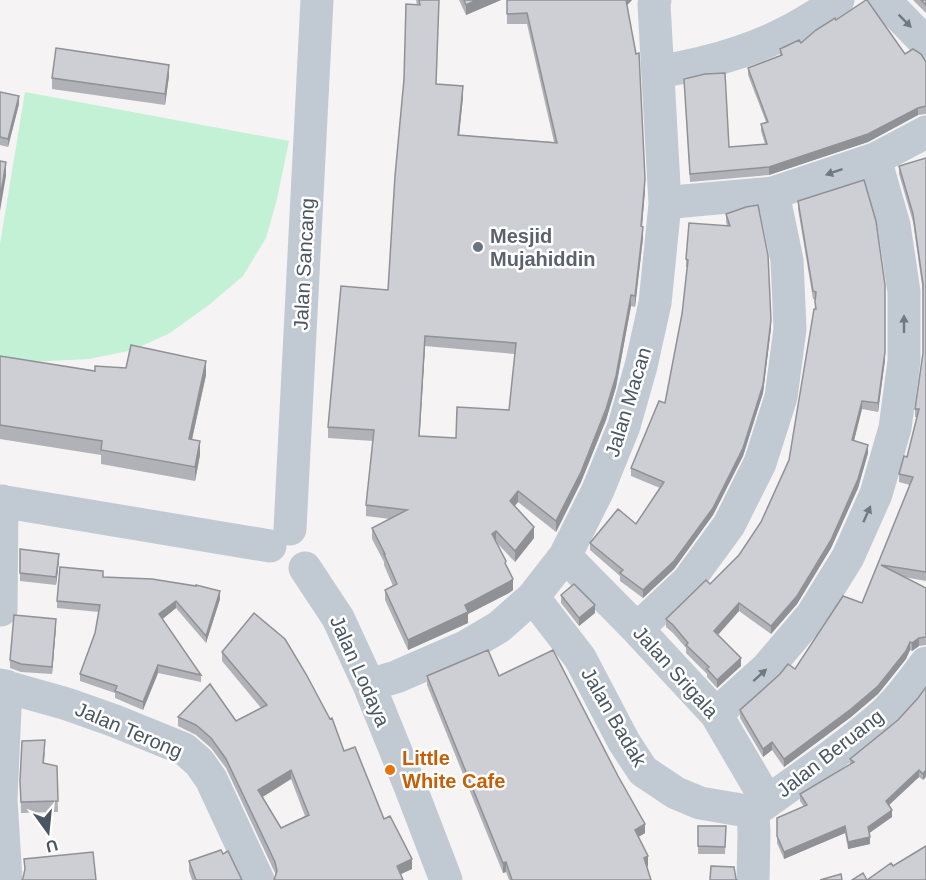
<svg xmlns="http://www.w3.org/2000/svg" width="926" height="880" font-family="Arial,sans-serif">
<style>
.garden{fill:#c3f1d5}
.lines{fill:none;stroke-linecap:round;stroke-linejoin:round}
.minor{stroke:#c1cad2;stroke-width:33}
.wall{fill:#b0b2b7;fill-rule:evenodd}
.shaded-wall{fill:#909195}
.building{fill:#cdcfd5;stroke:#909195;stroke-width:1.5;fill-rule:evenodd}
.oneway{fill:#6e7983}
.worship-dot{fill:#6b7280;stroke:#fff;stroke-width:2}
.food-dot{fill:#e8710a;stroke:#fff;stroke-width:2}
.labels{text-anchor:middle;stroke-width:5;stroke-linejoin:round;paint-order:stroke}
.worship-label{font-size:20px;font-weight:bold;fill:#5b616d;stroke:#fff;text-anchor:start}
.street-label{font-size:20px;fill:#4a5661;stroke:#fff}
.food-label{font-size:20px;font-weight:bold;fill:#c56008;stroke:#fff;text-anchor:start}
</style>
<rect width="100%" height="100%" fill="#f5f3f3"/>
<!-- garden -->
<path class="garden" d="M25,92l264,49 -12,58 -11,39 -23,38 -33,28 -40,29 -37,17 -44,9 -60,3 -29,-3v-115z"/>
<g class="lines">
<!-- minor -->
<path class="minor" d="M884,0l42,43
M658,72c57,-10 107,-24 157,-56 7,-5 16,-10 23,-16
M665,204l19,-3 89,-8 102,-34 51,-27
M0,501l270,45
M290,529l27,-529
M565,556l72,73 79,85 51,87
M305,568l33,50 31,67 41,101 36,94
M533,597l47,61 44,84 19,29 33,22 24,10 53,9
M1,610l1,-109
M637,629l51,-48 41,-56 31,-62 21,-66 9,-68 -3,-69 -14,-67
M0,685l67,19 48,17 69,28 15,13 12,17 47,101
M369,685l27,-8 69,-30 34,-20 34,-30 32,-41 33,-66 26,-64 17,-60 14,-63 10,-99 -11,-200 1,-4
M716,714l51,-46 45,-53 36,-58 28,-63 19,-66 9,-67v-69l-10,-67 -19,-66
M753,812c42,-31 86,-59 125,-93 18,-15 34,-37 48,-56
M753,812l1,21 -1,47
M6,880l-5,-81 5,-113"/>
</g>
<!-- wall -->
<path class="wall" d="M416,0h23l-3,84 27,13 -4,38 95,7 -27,-118h-20v-24h125l-5,5 18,185 -3,37 1,11 -8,69 -4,-1 -15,81 -10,33 -25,62 -25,50 -38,-30 -3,4 19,32 -19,24 -19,-20 10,24 7,24 -4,3 -41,21v9l-60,27 -23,-50v-10l8,-4 -9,-21v-3l-12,-23v-11l18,-9 -24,-3v-11l7,-64 -45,-3v-11l60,-137 29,-285zM425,346l90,8 -6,56 -53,28 -37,-2z
M459,0h42l-35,15z
M913,0h13v13z
M836,20l69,34 21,8v52l-8,1 -50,27 -99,33 -79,7 -6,-103 45,68 36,-3 -4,-13v-7l5,-2 -18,-47v-7l32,-12v-7l21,-6z
M169,76l-4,29 -113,-16v-11z
M0,92l19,12 -11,43 -8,-2z
M926,158v423l-22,-4 22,11v57l-7,1 -7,5 -2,-1 -4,9 -28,35 -27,23 -67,50 -12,-17 -9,7 -23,-39v-8l55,-41 67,-66 48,-118 -11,-3v-8l8,-17 10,-40h-2v-8l8,-56v-61l-10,-70 -14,-48v-8z
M798,201l87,159 -7,52 -16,-3 -8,32 14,12 -10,35 -27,60 -34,56 -26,30 -32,-23 -21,24 23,31 -24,22 -10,-11v-3l-21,-21v-5l-13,-15 -7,-6v-8l44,-35 29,-29 22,-33 28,-62 26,-151v-9l-2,-1 -15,-90z
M726,214l45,114 -8,65 -20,63 -30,59 -39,54 -31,29 -23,-17v-5l-30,-26v-7l46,-19 24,-36 -29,-12v-8l34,-65 17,-89 5,-47h-1v-8l41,-33 -1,-4z
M0,356l95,15 111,4 -14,64 8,16 -5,26 -94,-17v-9l-101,-16z
M20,549l39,12 -3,24 -36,-4z
M103,577l117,22 -14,44 -30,-35 -14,11 39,56v7l-43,-9 -15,37 -28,-12v-5l-35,-12v-7l15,-41 4,-21 -42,-4v-7z
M561,595l34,18 -16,13 -18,-23z
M56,626l-4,48 -31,-2 -11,-4v-8z
M222,652l122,99 68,118 -12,5 -124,1 -50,-107 -15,-20 -15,-13 -18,-9v-9l58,4 25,-13 -39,-47zM291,779l14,37 -24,12 -19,-31z
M427,676h72l146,157 -7,4 10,29h-1l4,14h-142l-3,-8 -3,1 -76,-188z
M926,687l-3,93 -4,-3 -31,28 4,12 -23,16 1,11 -22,5 -3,-16 -61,26 -7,-16v-25l27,-11 -4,-6v-7l50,-29v-6l48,-39 20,-22z
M45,751l-1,12 13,3 1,46 -37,1 -1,-32z
M698,826h28l-1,28h-27z
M223,854l19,26h-50l-3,-9v-10z"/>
<!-- shaded-wall -->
<path class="shaded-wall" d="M476,0h25l-35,15v-10z
M625,0h7l-7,7z
M169,65v11l-4,29v-11z
M463,86v11l-5,49v-11z
M19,96v8l-11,43v-8z
M918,108v7l-50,27 -99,33v-8z
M6,162v14l-6,35v-13z
M645,179v11l-4,47v-11z
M643,227v11l-8,69v-11z
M631,295v11l-15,81 -10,33 -25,62 -25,50v-11z
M771,320v8l-8,65 -20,63 -30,59 -39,54 -31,29v-8z
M425,336v10l-6,101v-11z
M885,352v8l-7,52v-9z
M206,361v14l-17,78v-14z
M862,401v8l-10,39v-8z
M200,441v14l-5,26v-14z
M868,445v8l-10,35 -27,60 -34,56 -26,30v-8z
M518,491v11l-8,9v-10z
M534,527v11l-19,24v-11z
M496,531v10l-4,4v-11z
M59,554v7l-3,24v-8z
M513,579v11l-4,3 -41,21v9l-60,27v-10l57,-35z
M220,591v8l-14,44v-7z
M176,601v7l-17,14v-8z
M739,603v8l-25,28v-8z
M595,605v8l-16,13v-8z
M56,619v7l-4,48v-7z
M919,638v8l-7,5v-8z
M910,642v8l-4,9 -28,35 -27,23 -67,50v-8z
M741,658v8l-24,22v-8z
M158,665v8l-15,37v-8z
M772,742v8l-9,7v-8z
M291,770v9l-33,21v-10z
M919,770v7l-33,31v-7z
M926,770v7l-3,3v-6z
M892,810v7l-24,17v-7z
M645,824v9l-10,6v-9z
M845,826v7l-61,26v-7z
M870,837v7l-22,5v-7z
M648,856v10l-4,2v-10z
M412,859v10l-15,7v-10z
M506,862v10l-3,1v-10z"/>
<!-- building -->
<path class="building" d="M419,0h20l-3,84 27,2 -5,49 99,8 -30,-130 -20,1v-14h119l10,54 3,-1 6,126 -4,47 2,1 -8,69 -4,-1 -15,81 -10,33 -25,63 -25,49 -38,-30 -8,10 24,26 -19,24 -19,-20 -4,3 14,27 -1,2 8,16 -4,3 -44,23 3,7 -60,28 -23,-50 12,-6 -13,-30h1l-13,-26 35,-18 -41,-5 8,-75 -46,-3 13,-141 47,4 7,-114 9,-97 2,-75 14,1zM425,336l91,7 -7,67 -52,-3 -1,31 -37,-2z
M464,0h12l-10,5z
M866,0h1l38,54 8,-5 8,5 5,8v44l-8,2 -50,26 -99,33 -79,7 -6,-95 21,-5 20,-1 4,74 38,-3 -6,-20 7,-2 -20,-54 34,-13 -2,-6 19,-9 2,3 15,-13 19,-12 1,2z
M921,0h5v5z
M56,48l113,17 -4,29 -113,-16z
M0,92l19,4 -11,43 -8,-2z
M926,158v414l-45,-7 45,23v49l-7,1 -7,5 -2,-1 -4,9 -28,35 -27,23 -67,50 -12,-17 -9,7 -23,-39 40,-36 8,-10 7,5 48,-73 19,7 51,-126 -14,-3 5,-18 3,1 12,-48h-4l8,-56v-69l-10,-70 -14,-48z
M0,161l6,1 -6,36z
M864,180l12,41 9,64v67l-7,51 -16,-2 -10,39 16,5 -10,34 -27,61 -34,56 -26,30 -32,-23 -25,28 27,27 -24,22 -10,-11 2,-2 -23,-22 2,-2 -15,-18 -7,-6 40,-39 4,4 29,-29 22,-33 28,-62 25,-151h2l-1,-7 1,-10 -3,-1 -15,-90z
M758,205l10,50 3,65 -8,65 -20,63 -30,60 -39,53 -31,29 -23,-17 3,-3 -33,-27 28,-34 18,15 28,-42 -33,-14 28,-67 6,2 17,-89 6,-54 -2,-1 3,-36 41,3 -4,-12 20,-7z
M131,345l75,16 -17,78 11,2 -5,26 -94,-17 1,-9 -102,-16v-69l95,15v-5l31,2z
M20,549l39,5 -3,23 -36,-4z
M60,567l43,4v6l49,2 44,7v-1l24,6 -14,45 -30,-35 -17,13 42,61 -43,-10 -15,37 -28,-11 2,-5 -37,-12 15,-41 5,-28 -43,-4z
M574,584l21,21 -16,13 -18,-23z
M254,613l31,26 21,35 24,45 2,-1 12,33 11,-4 29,72 6,-3 22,43 -15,7 6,14h-129l3,-9 -2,-9 -49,-103 -15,-21 -15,-13 -18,-8 32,-33 26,37 31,-16 -45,-53zM291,770l18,45 -28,13 -23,-38z
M14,615l42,4 -4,48 -31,-3 -11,-4z
M488,650l11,26 54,-26 65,126 27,48 -10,6 13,26 -4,2 7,22h-139l-6,-18 -3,1 -76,-187z
M926,687v83l-3,4 -4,-4 -33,31 6,9 -24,17 2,10 -22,5 -3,-16 -61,26 -7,-16v-18l30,-13 -7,-11 54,-32 -4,-3 48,-39 20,-22z
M45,740l-2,23 14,3 1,35 -37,1 -1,-21 2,-40z
M698,826h28l-1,21 -27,-1z
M926,846v34h-74l11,-7 4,7 24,-17 2,3z
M221,850l2,4 5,-3 14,29h-46l-7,-19z
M93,852l3,28h-74l1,-2 2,-9 -1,-10z
M711,866l23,1 2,12 1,1h-27z
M841,874l1,6h-22z"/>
<!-- one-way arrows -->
<defs><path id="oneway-solid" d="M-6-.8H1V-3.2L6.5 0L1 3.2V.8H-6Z" transform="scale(1.5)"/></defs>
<g class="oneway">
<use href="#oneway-solid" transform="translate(905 21) rotate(45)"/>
<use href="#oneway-solid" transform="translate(834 172) rotate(161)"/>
<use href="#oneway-solid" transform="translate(904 324) rotate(-90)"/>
<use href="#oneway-solid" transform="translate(867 514) rotate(-66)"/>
<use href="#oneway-solid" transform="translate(760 675) rotate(-42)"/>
</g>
<!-- markers -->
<circle class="worship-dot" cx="478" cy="247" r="6"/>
<circle class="food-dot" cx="390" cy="770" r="6"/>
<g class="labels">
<!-- worship labels -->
<g class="worship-label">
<text x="490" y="243">Mesjid<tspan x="490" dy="23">Mujahiddin</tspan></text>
</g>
<!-- street labels -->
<g class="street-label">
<text transform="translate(304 264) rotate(-87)" y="7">Jalan Sancang</text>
<text transform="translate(628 402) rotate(-73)" y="7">Jalan Macan</text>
<text transform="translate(360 671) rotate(66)" y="7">Jalan Lodaya</text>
<text transform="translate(676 672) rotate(48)" y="7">Jalan Srigala</text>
<text transform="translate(614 717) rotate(60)" y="7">Jalan Badak</text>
<text transform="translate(129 730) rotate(23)" y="7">Jalan Terong</text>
<text transform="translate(830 753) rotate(-38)" y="7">Jalan Beruang</text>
</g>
<!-- food labels -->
<g class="food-label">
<text x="402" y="765">Little<tspan x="402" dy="23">White Cafe</tspan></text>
</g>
</g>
<!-- north arrow -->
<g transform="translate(48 832) rotate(165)" stroke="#ffffff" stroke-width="4.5" paint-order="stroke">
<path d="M0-4.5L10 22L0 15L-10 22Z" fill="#4a5661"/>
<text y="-9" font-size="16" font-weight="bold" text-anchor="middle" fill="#4a5661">U</text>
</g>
</svg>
